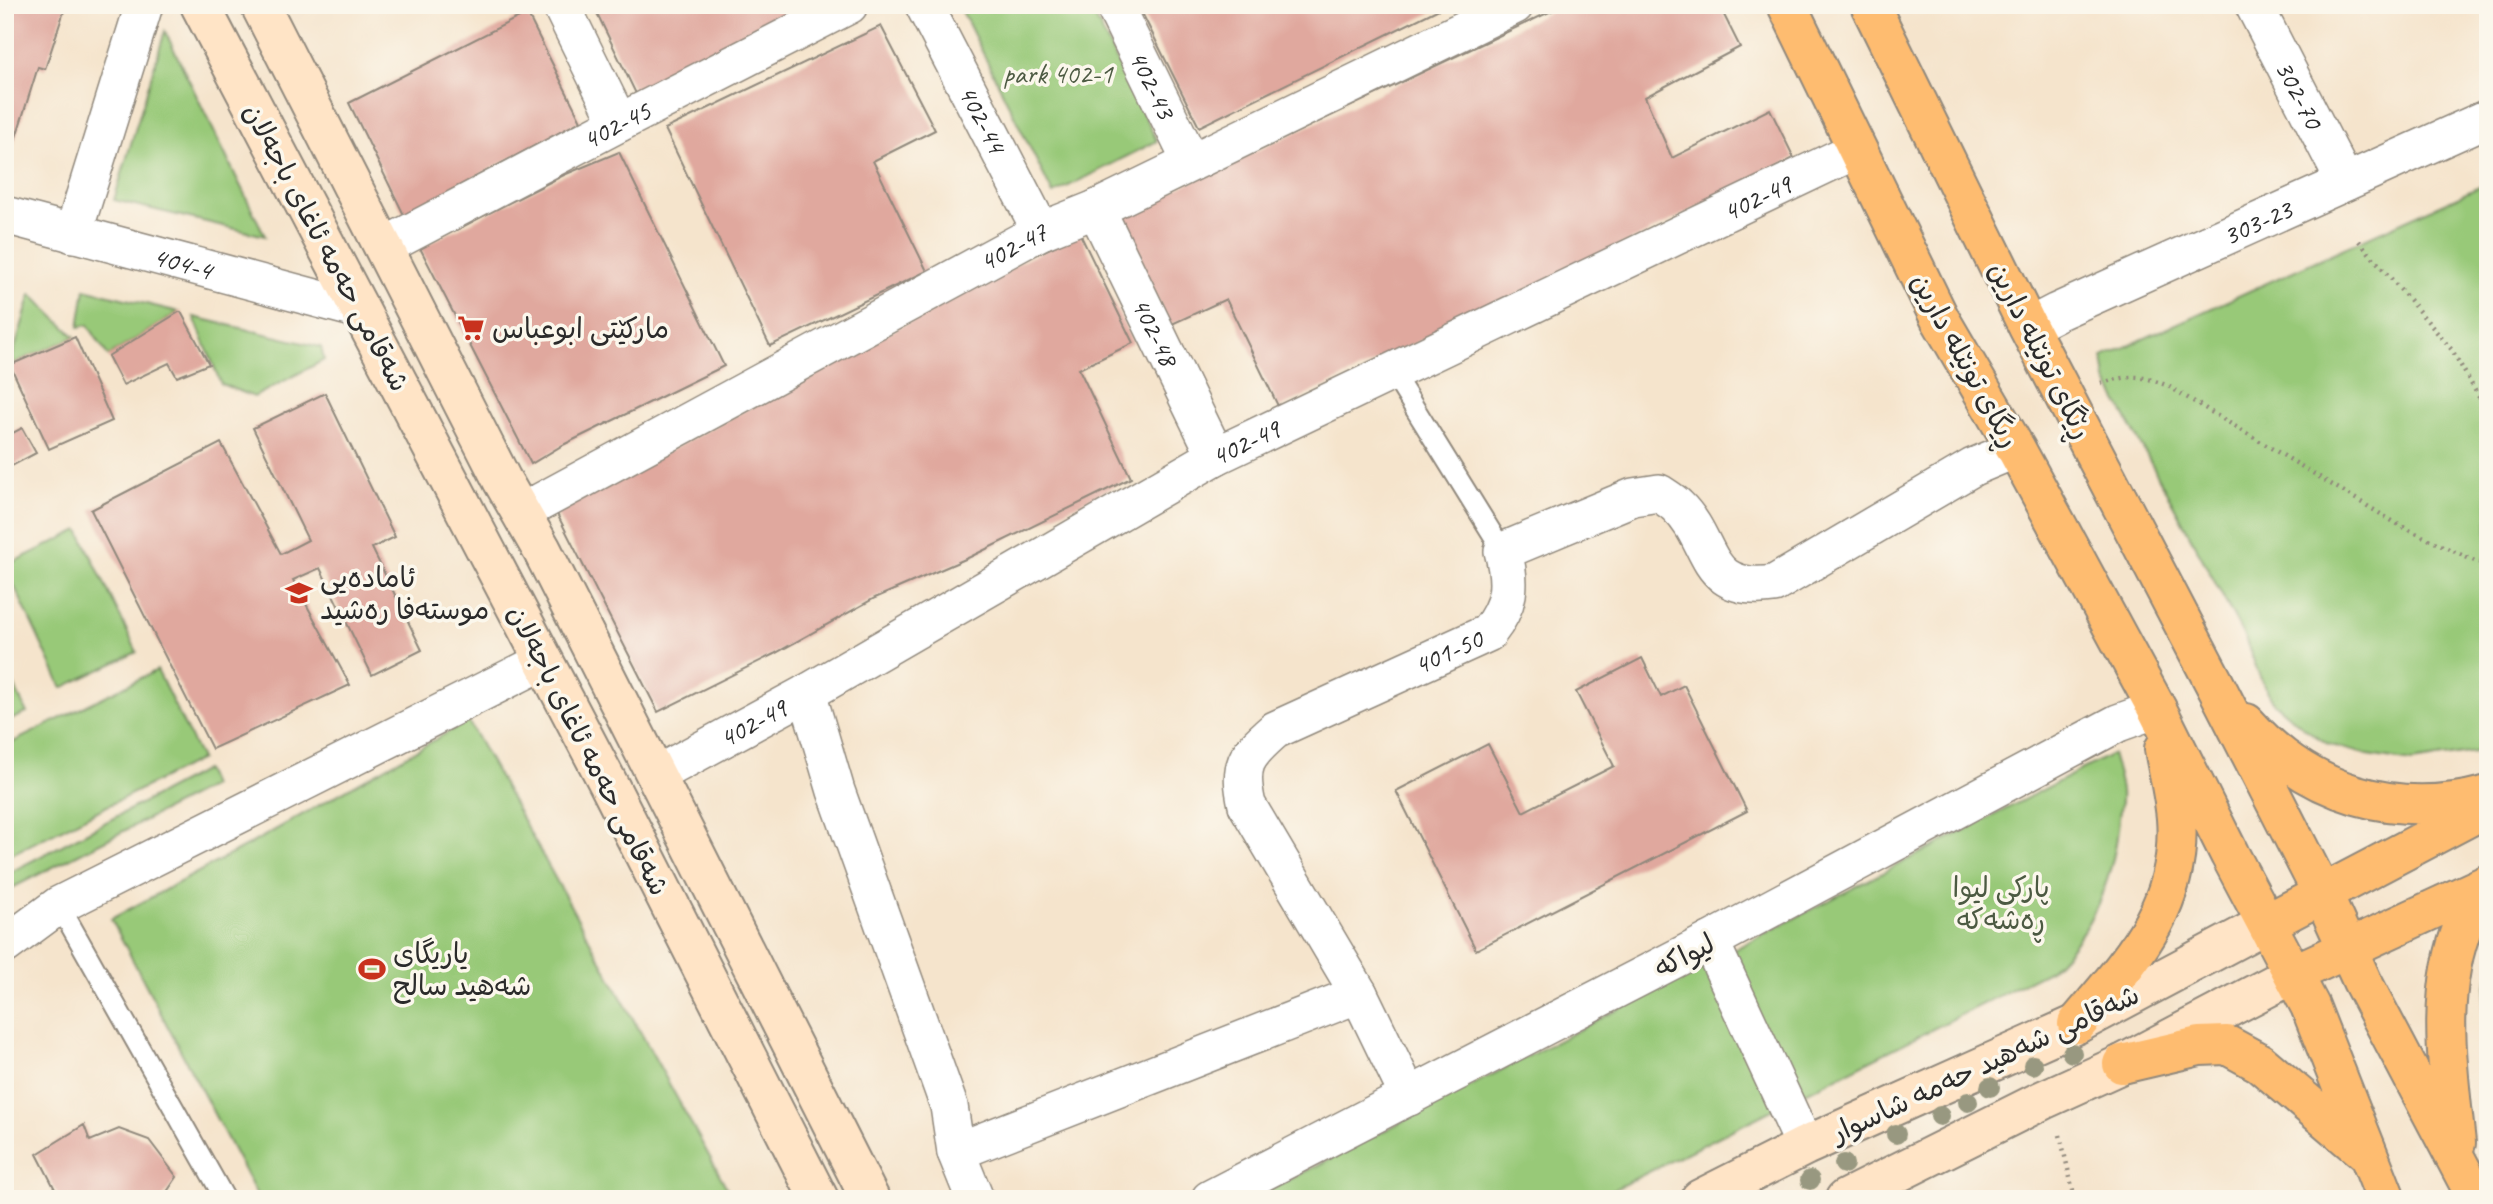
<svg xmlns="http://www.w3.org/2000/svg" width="2493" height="1204" font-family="Caveat,'Playpen Sans Arabic',sans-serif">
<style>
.green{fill:#98c978;stroke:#627a52;stroke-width:2}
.building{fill:#e0a89e}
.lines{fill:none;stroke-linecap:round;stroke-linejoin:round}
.service-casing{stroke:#90887c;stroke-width:23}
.minor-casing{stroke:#90887c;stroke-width:40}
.secondary-casing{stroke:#90887c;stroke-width:42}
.primary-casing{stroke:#90887c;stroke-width:42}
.path{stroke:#90887c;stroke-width:4.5;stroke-dasharray:2 5;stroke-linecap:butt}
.service{stroke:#fff;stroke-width:19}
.minor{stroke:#fff;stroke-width:37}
.secondary{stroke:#ffe4c6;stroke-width:38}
.primary{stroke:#febc70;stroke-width:38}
.tree{fill:#989880}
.labels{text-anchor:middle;stroke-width:7;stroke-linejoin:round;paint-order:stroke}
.park-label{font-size:28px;fill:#4c5a42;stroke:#fbf7ec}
.street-label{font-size:28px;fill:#2b2b2b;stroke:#fbf7ec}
.poi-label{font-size:28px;fill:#2b2b2b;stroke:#fbf7ec;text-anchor:start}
</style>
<rect width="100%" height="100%" fill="#fbf7ec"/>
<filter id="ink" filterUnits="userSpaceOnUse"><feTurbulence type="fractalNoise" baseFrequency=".0143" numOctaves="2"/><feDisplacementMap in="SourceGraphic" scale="14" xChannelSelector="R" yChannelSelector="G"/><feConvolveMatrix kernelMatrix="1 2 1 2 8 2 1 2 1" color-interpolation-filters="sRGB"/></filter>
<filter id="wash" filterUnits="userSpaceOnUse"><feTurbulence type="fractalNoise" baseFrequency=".00686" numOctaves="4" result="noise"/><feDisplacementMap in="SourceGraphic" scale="28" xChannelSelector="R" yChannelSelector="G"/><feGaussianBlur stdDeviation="1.57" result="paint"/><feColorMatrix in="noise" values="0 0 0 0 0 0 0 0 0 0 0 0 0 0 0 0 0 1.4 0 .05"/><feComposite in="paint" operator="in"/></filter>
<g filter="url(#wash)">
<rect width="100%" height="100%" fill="#f5e4cc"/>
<!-- green -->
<path class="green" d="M959,5h130l68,136 -104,53z
M165,31l100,205 -151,-36z
M2488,183v567l-76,12 -44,-7 -40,-11 -24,-16 -30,-25 -14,-26 -15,-39 -139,-258 -3,-23z
M85,289l94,23 -71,44 -20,-31 -9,2z
M31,294l44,43 -65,28z
M194,317l127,30 3,13 -70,37 -33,-13z
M79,530l58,122 -75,36 -57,-122z
M5,666l22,47 -22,9z
M157,670l44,89 -195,98 -1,-111z
M468,721l265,478h-474l-148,-280 141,-76z
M2112,754c3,12 8,25 9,37 1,8 -1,18 -2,27 -4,57 -26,113 -69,152l-455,229h-343z
M205,770l7,16 -202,103 -5,-14z
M2488,978v139c-9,-23 -5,-113 0,-139z"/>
<g id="blocks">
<!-- building -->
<path class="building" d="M5,5h61l-21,64 -7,-2 -32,102z
M593,5h221l-176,93z
M1138,5h309l-248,122z
M1564,5h155l21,42 -95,50 27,61 98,-49 24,49 -151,77 -364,173 -53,-109 -56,26 -54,-107z
M527,13l54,108 -177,94 -55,-112z
M881,26l54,104 -62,31 54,110 -157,75 -105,-217z
M619,152l105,214 -161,79 -32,19 -111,-216 144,-73z
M1080,234l53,109 -54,26 52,109 -161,79 -95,41 -101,56 -116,58 -102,-200 469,-252z
M179,312h2l28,52 -32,13 -8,-14 -46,22 -15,-29z
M75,337l37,84 -63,28 -39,-84z
M325,393l70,144 -23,11 50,102 -50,25 -52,-107 -27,12 57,105 -138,64 -121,-239 130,-67 60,111 27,-14 -55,-112z
M22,428l14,25 -28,15 -3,-6v-25z
M1642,658l19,39 23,-12 63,126 -271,139 -80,-159 92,-47 35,68 91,-46 -38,-74z
M84,1125l6,16 29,-12 30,11 28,37 -15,22h-102l-23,-45z"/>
</g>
</g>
<g filter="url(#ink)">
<use href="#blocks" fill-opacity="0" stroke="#90887c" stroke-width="2"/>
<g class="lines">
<defs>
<path id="service" d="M1391,370l112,181
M59,905l166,294"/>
<g id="minor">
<path d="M561,5l58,118"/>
<path id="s1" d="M924,5l117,226"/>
<path id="s2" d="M1114,5l77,157"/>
<path id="s3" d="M2254,5l91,177"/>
<path id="s4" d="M1096,209l120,247"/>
<path id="s5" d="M5,215l355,95"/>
<path d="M73,234l71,-229"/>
<path id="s6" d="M385,246l234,-123 230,-118"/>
<path id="s7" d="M2028,327l29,-15 431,-194"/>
<path id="s8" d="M522,512l519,-281 55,-22 419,-204"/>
<path d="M807,693l29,98 113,315 7,46 19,47"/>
<path id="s9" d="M656,775l151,-82 409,-237 640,-306"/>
<path d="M1710,941l95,205"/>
<path d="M5,945l54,-40 485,-244"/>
<path id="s10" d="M1409,1097l-50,-103 -112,-189c-9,-40 -2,-49 28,-75l213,-97c22,-28 24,-49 15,-82l130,-54 26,-4c6,4 13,8 18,13 38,36 24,88 97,78l199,-117 43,-18"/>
<path d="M956,1152l403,-158"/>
<path d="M1210,1199l500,-258 408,-218 39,-14"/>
</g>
<path id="secondary" d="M200,5l408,778 211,416
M260,5l242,475 40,70 328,649
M1700,1199l105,-53 272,-122 190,-101
M1845,1199l198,-99 79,-36 171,-90"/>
<path id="primary" d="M1787,5l153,314 76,130 141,260 73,146 80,151 76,193
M1870,5l158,322 191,365 104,203 39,86 115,218
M2246,723c63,71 150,97 242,72
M2267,923l221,-116
M2293,974l195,-90
M2077,1024c53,-63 106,-117 99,-206 -2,-23 -8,-47 -12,-69
M2122,1064l77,-18 28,-1 33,18 107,91
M2456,1143c-8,-74 -21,-151 9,-222 5,-12 11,-23 17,-34"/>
</defs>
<!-- service casing -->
<use href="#service" class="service-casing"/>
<!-- minor casing -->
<use href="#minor" class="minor-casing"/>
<!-- secondary casing -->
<use href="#secondary" class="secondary-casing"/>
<!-- primary casing -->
<use href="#primary" class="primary-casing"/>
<!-- path -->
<path class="path" d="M2359,241l93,109 36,63
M2101,383c31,-8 38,-9 67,3l231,139 73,35 16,5
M2060,1135l15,64"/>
<!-- service -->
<use href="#service" class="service"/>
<!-- minor -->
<use href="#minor" class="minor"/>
<!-- secondary -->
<use href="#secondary" class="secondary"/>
<!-- primary -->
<use href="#primary" class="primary"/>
</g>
<!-- trees -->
<g class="tree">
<circle cx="2072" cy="1053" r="10"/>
<circle cx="2033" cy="1065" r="10"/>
<circle cx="1990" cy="1087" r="10"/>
<circle cx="1968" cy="1102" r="10"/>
<circle cx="1940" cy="1116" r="10"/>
<circle cx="1896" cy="1134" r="10"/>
<circle cx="1844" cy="1164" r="10"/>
<circle cx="1810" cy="1180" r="10"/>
</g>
</g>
<!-- icons -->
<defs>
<symbol id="supermarket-bare" viewBox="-9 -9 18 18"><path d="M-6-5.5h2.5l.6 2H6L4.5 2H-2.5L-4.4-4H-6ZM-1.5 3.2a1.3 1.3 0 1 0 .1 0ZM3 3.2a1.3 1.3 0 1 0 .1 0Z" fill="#c8321e" stroke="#fbf7ec" stroke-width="2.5" paint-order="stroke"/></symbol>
<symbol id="school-bare" viewBox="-9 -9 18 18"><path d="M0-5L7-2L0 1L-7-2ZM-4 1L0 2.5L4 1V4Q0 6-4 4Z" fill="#c8321e" stroke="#fbf7ec" stroke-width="2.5" paint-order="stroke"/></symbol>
<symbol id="stadium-bare" viewBox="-9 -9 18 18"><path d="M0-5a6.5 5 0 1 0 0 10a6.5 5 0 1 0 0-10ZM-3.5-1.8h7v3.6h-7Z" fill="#c8321e" stroke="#fbf7ec" stroke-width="2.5" paint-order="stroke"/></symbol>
</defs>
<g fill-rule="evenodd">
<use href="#supermarket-bare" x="452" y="309" width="38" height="38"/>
<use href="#school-bare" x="280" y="574" width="38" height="38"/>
<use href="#stadium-bare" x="353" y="950" width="38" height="38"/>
</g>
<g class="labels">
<!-- park labels -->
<g class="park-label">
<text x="1058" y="83">park 402-1</text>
<text x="2001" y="897">پارکی لیوا<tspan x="2001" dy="32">ڕەشەکە</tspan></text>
</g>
<!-- street labels -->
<g class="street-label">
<text dy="10" stroke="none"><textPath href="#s2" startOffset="88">402-43</textPath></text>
<text dy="10" stroke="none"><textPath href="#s3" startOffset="100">302-70</textPath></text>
<text dy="10" stroke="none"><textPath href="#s1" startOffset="128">402-44</textPath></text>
<text dy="10" stroke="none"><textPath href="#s6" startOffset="261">402-45</textPath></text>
<text dy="10" stroke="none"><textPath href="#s9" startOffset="1244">402-49</textPath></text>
<text dy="10" stroke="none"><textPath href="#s7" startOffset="252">303-23</textPath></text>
<text transform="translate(327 247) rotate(62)" y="10">شەقامی حەمە ئاغای باجەلان</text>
<text dy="10" stroke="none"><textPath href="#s8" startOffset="558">402-47</textPath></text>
<text dy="10" stroke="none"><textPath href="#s5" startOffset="184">404-4</textPath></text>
<text dy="10" stroke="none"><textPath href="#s4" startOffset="136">402-48</textPath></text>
<text transform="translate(2041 350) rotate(63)" y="10">ڕێگای تونێلە دارین</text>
<text transform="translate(1966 360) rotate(61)" y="10">ڕیگای تونێلە دارین</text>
<text dy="10" stroke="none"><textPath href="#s9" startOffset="677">402-49</textPath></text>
<text dy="10" stroke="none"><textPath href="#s10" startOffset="611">401-50</textPath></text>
<text dy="10" stroke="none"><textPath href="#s9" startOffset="110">402-49</textPath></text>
<text transform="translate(589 750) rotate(63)" y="10">شەقامی حەمە ئاغای باجەلان</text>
<text transform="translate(1684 955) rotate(-27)" y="10">لیواکە</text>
<text transform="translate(1985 1063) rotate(-25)" y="10">شەقامی شەهید حەمە شاسوار</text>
</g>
<!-- poi labels -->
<g class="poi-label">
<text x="492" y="338">مارکێتی ابوعباس</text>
<text x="320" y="587">ئامادەیی<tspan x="320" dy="32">موستەفا رەشید</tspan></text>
<text x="393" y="963">یاریگای<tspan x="393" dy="32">شەهید سالح</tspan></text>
</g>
</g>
<!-- margin -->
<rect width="2493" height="1204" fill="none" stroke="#fbf7ec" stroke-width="28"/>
</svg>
